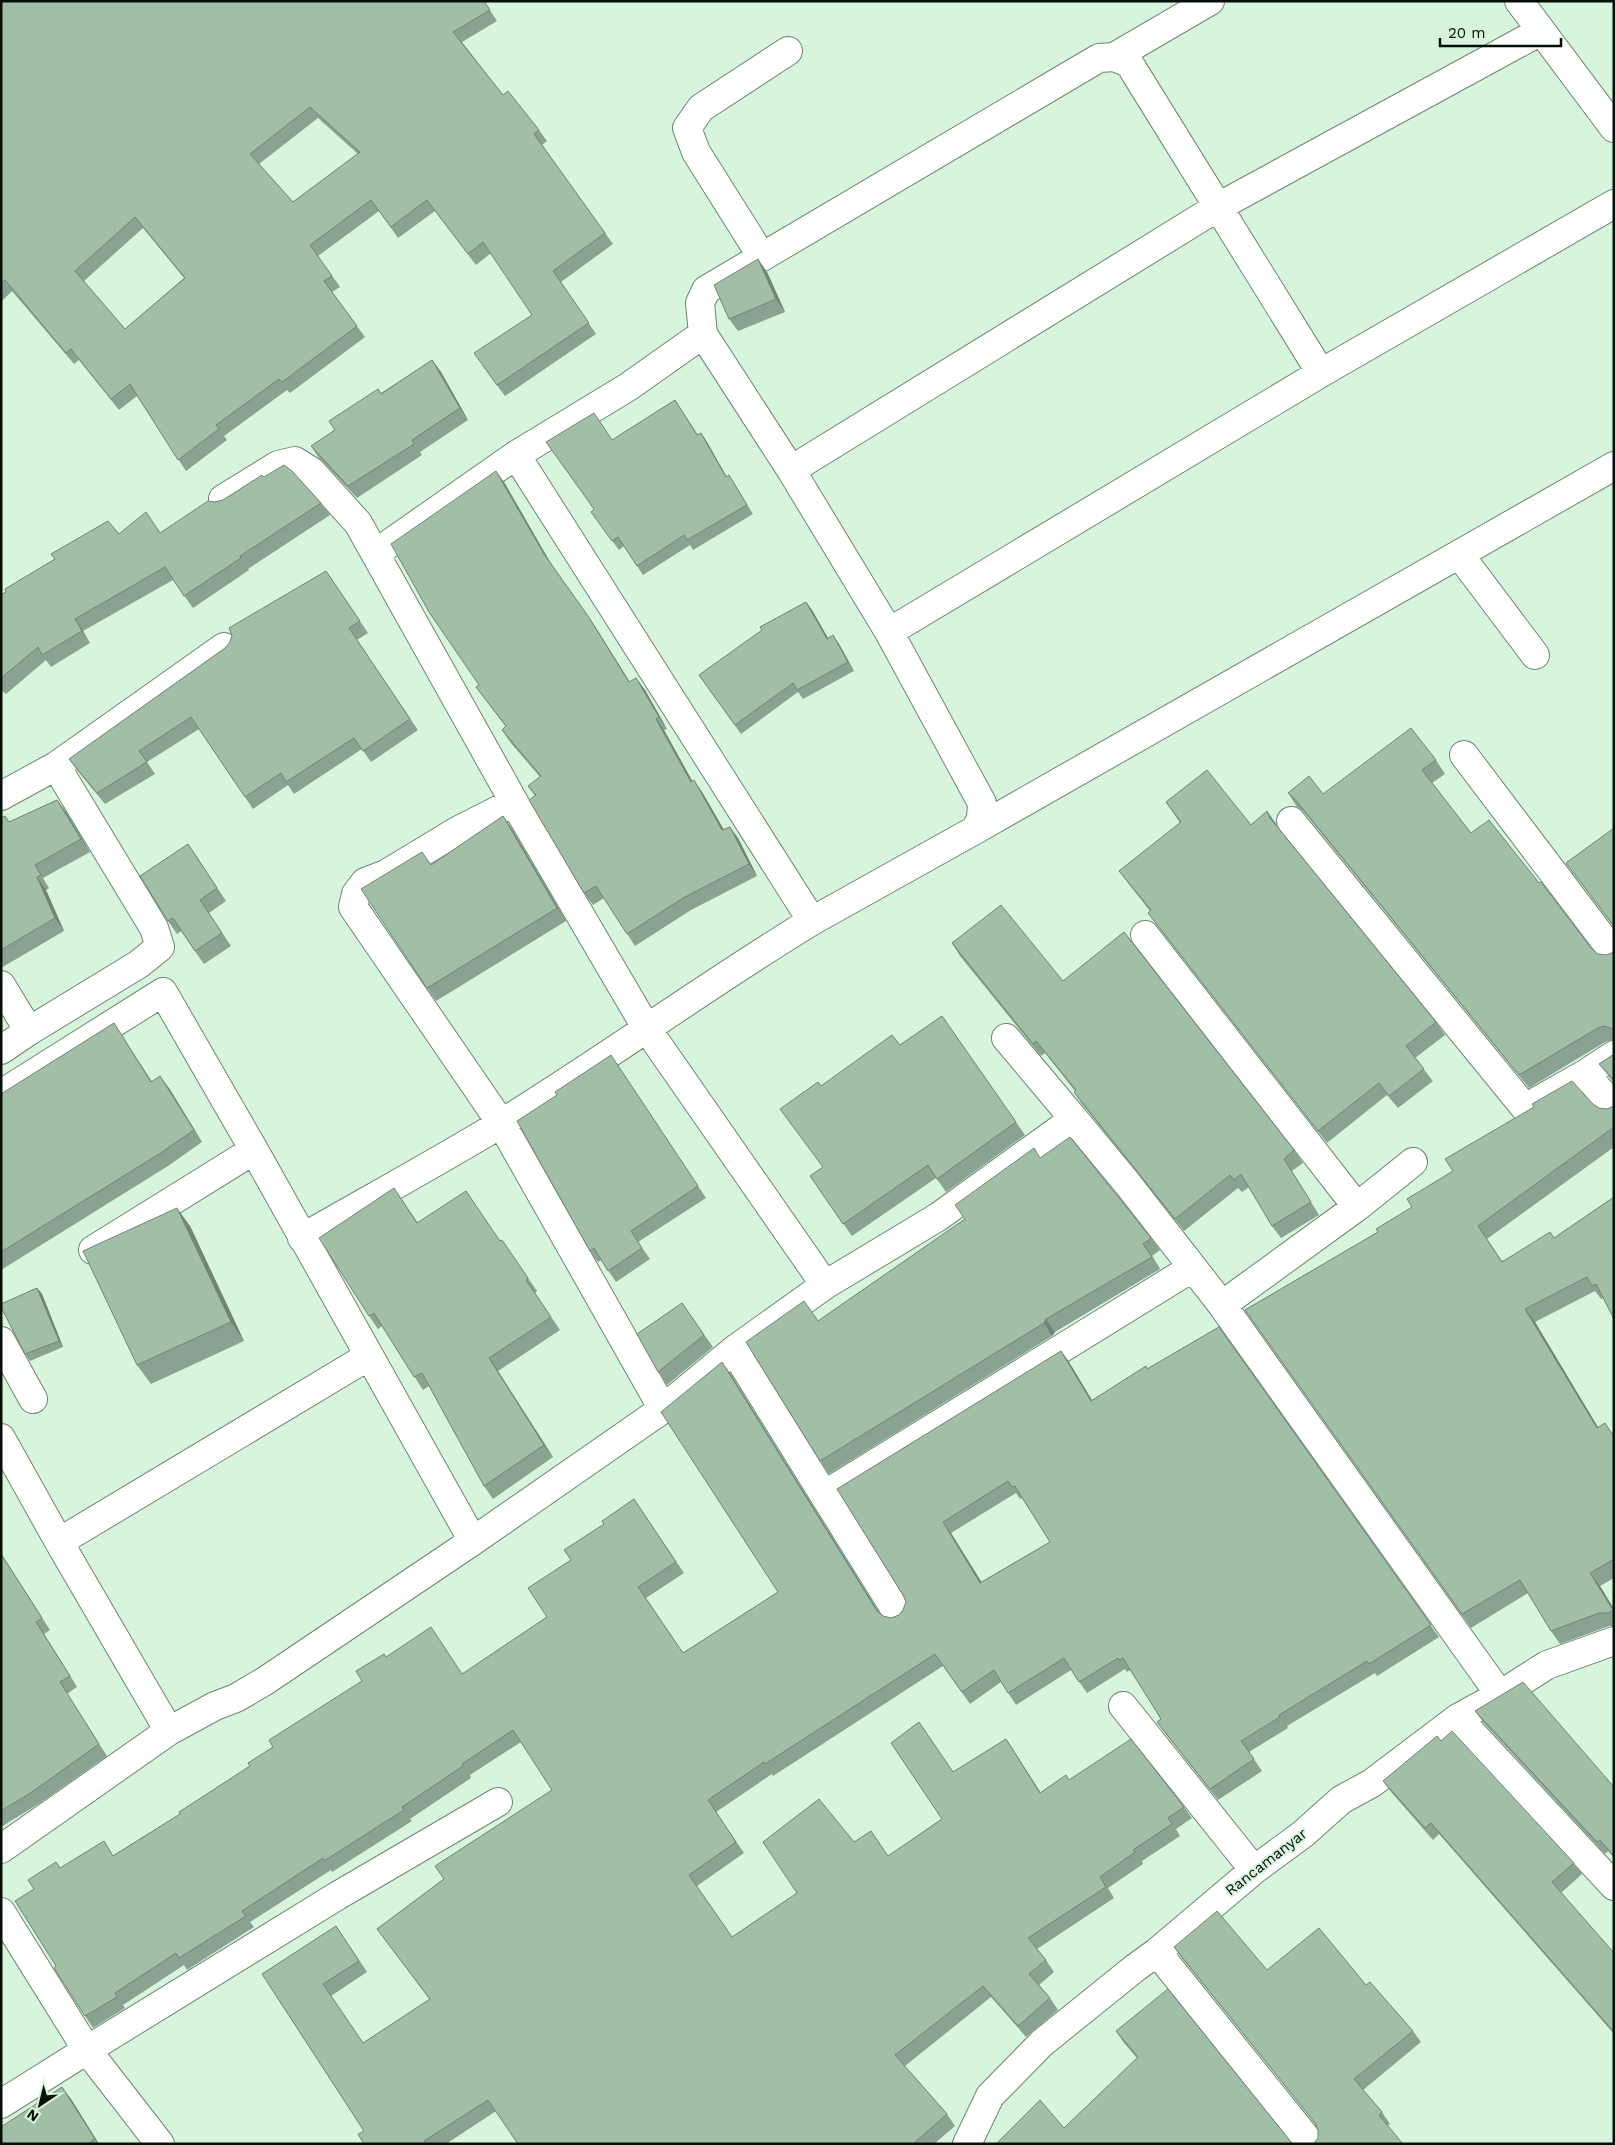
<svg xmlns="http://www.w3.org/2000/svg" width="1615" height="2145" font-family="'Work Sans',sans-serif">
<style>
.lines{fill:none;stroke-linecap:round;stroke-linejoin:round}
.street-casing{stroke:#6c8772;stroke-width:30}
.street{stroke:#fff;stroke-width:28}
.wall{fill:#8aa390;fill-rule:evenodd}
.shaded-wall{fill:#718575}
.building{fill:#a1bea7;stroke:#718575;fill-rule:evenodd}
.labels{text-anchor:middle;stroke-width:4;stroke-linejoin:round;paint-order:stroke}
.street-label{font-size:15px;fill:#060f07;stroke:#d7f4dc}
</style>
<rect width="100%" height="100%" fill="#d7f4dc"/>
<g class="lines">
<defs>
<path id="street" d="M1519,1l95,127
M1114,57l96,-56
M762,257l-66,-105 -9,-24 14,-20 87,-57
M791,470l427,-263 323,-176
M223,499l55,-34 17,-4 16,10 47,52 156,279 133,227 178,256
M376,553l140,-98 112,-68 75,-53
M1459,554l76,101
M889,632l432,-259 293,-169
M1464,755l150,198
M1,796l55,-30 168,-119
M514,802l-57,29 -71,43 -21,8 -9,12 -3,13 148,216 162,286
M1291,821l234,287 60,-34 29,-19
M975,830l639,-364
M812,921l163,-91 6,-11 1,-16 -93,-171 -98,-162 -88,-136 -3,-31 6,-13 393,-232 15,-1 15,6 192,310
M1145,935l212,272
M1,985l28,46 -28,19
M29,1031l110,-67 21,-17 -6,-19 -98,-162
M1006,1038l68,81
M1585,1074l29,33
M1,1094l162,-102 91,158 219,391
M1413,1162l-56,45 -135,98 278,390
M302,1238c66,-38 134,-75 200,-115 105,-65 205,-138 310,-202l-296,-466
M93,1250l161,-100
M1,1341l32,58
M734,1350l90,145
M1,1438l58,104 110,189
M59,1542l310,-186
M898,1614l-74,-119 368,-227
M1123,1706l131,164
M1458,1718l156,168
M1,1849l168,-118 46,-25 21,-8 29,-17 208,-140 190,-132 71,-59 91,-65 113,-68 136,-98 53,64 95,122
M1,1912l86,138 -86,54
M1157,1952l154,192
M160,2144l-73,-94 250,-154 161,-94
M967,2144l23,-48 52,-53 93,-75 22,-16 97,-82 49,-36 38,-34 31,-17 86,-65 42,-23 47,-30 67,-24"/>
</defs>
<!-- street casing -->
<use href="#street" class="street-casing"/>
<!-- street -->
<use href="#street" class="street"/>
</g>
<!-- wall -->
<path class="wall" d="M1,1h483l13,20 -35,21 41,53 36,35 8,11 -5,4 71,99 -52,38 35,52 -91,62 -23,-31 50,-50 -41,-62 -15,12 -41,-54 -37,27 -19,-27 -61,45 22,31 -8,5 33,45 -75,56 -3,-3 -63,46 3,4 -41,31 -49,-75 -18,14 -40,-50 -5,4 -62,-73 -11,11zM318,118l40,36 -65,48 -34,-38zM143,228l41,50 -59,51 -41,-48z
M758,259l9,13 18,40 -47,19 -9,-12z
M432,360l9,12 27,48 -48,32 2,3 -65,43 -38,-40 -8,-12 24,-16 46,-37z
M675,400l23,35 3,-2 6,9 20,35 8,8 18,29 -60,36 -3,-5 -47,30 -19,-29 -5,4 -28,-38 3,-3 18,-69z
M264,477l57,26 9,12 -82,54 1,1 -56,38 -20,-28 -90,51 7,12 -39,24 -5,-7 -40,34 -5,-4v-95l54,-36 -4,-5 68,-20 41,-1 55,-31 8,-2z
M504,482l48,83 44,63 34,54 6,-4 9,12 22,39 -3,1 28,51 10,11 22,38 14,8 19,38 -66,34 -56,36 -31,-48 -11,7 -9,-12 -49,-97 -7,-10 12,-9 -30,-35 -8,-12 4,-3 -30,-40 3,-2z
M326,571l42,62 -11,7 61,90 -47,32 -9,-13 -68,45 -6,-9 -35,24 -54,-80 -52,33 8,12 -50,30 -28,-34 -8,-11 156,-111z
M806,602l6,8 16,28 11,6 15,27 -51,28 -5,-7 -57,42 -42,-59z
M1436,760l9,14 -13,9 39,50 68,50 53,66 6,5 8,1 8,-3v88l-9,2 -76,46 -226,-277 -6,-4 -9,-14 35,1z
M57,800l9,12 24,40 -47,26 6,10 -3,2 18,41 -63,37v-150l4,-2 4,6z
M1166,802l85,23 16,-14 10,16 159,195 9,13 -30,23 18,23 -35,27 -11,-13 -60,48 -170,-218 -9,-12 2,-2 -22,-28 -9,-12 61,-48z
M503,816l9,13 54,92 -130,80 -9,-13 4,-123z
M1614,828v99l-48,-64z
M188,844l38,57 -17,12 22,33 -27,18 -23,-33 -4,3 -9,-13z
M952,943l111,38 231,169 9,13 -11,8 27,44 -38,23 -9,-12 -23,-39 -7,5 -4,-4 -54,43 -102,-127 -8,-12 1,-1 -30,-38 -4,3 -81,-100z
M942,1016l83,119 -79,57 -10,-14 -84,58 -42,-60 13,-9 -2,-81 79,-41z
M114,1023l37,58 18,7 33,54 -34,24 -167,104v-176z
M1614,1054v29l-15,-19z
M611,1055l95,143 -68,44 12,17 -34,23 -15,-22 -3,2 -8,-11 -33,-156z
M1593,1104l6,4 8,1 7,-3v41l-127,92 15,22 52,-23 60,-41 -11,101 -2,1 -6,-8 -60,31 63,105 16,8v143l-14,8 14,23v17h-5l-49,18 -9,-13 -23,-38 -57,35 -226,-318 133,-78z
M1040,1158l111,80 9,12 -8,6 8,13 -105,63 -3,4 -223,138 -9,-13 -2,-140 147,-102z
M394,1188l24,35 82,18 2,-1 35,51 -2,2 25,37 -62,41 55,86 -60,42 -9,-13 -55,-100 -6,4 -41,-64 -4,3 -9,-13z
M190,1226l54,115 -93,43 -14,-19z
M37,1288l5,6 21,53 -33,14 -5,-7z
M682,1303l31,44 -46,38 -9,-13z
M1219,1327l220,310 -62,39 -2,-3 -88,53 1,2 -39,24 13,19 -44,29 -53,-67 -8,-11 4,-3 -31,-49 -3,2 -2,-3 -38,24 -16,-23 -55,35 -15,-23 -31,22 -27,-38 -170,110 -1,-2 -56,38 28,41 -47,33 35,51 65,-44 57,-51 34,14 54,-37 11,-47 53,-33 35,54 28,-13 115,27 8,11 -16,11 4,7 -38,25 1,3 -35,24 6,10 -77,51 9,11 8,12 -15,13 11,13 8,12 -32,27 -35,-40 -86,69 42,48 8,12 -21,18h-416l-22,-33 -50,33h-82v-13l-102,-157 74,-48 31,46 -36,24 32,47 67,-43 -53,-71 67,-50 108,-89 -31,-48 -51,33 1,3 -61,41 2,2 -80,51 -1,-2 -81,52 4,5 -67,43 -3,-5 -61,40 2,3 -32,20 -8,-12 -29,-50 -22,-77 26,-21 54,-13 66,-41 70,-48 23,-19 89,-66 24,-24 77,17 84,-57 24,-57 33,-36 30,-25 50,74 -38,25 37,55 95,-61 -48,-219 149,240 4,3 8,2 8,-3 4,-5 3,-8 -3,-7 -66,-106 224,-138 8,11 23,38 56,-31zM1016,1493l4,6 2,-1 28,44 -69,40 -30,-49z
M1,1553l49,77 -6,4 33,53 -10,7 40,62 -67,47 -39,24z
M1475,1711l139,76v71l-6,-7 -3,3 -122,-132z
M1441,1741l133,122 8,11 -21,19 53,60v81l-175,-200 -6,6 -42,-48 -8,-11z
M1174,1947l93,23 99,15 47,46 8,11 -58,48 19,22 8,12 -2,1 -70,13v-8l-1,-4 -135,-168z
M1116,2031l175,111 -227,-14 73,-70 -13,-15z
M71,2099l28,45h-98z"/>
<!-- shaded-wall -->
<path class="shaded-wall" d="M758,259l9,13 18,40 -9,-13z
M432,360l9,12 27,48 -8,-12z
M701,433l6,9 25,45 -6,-10z
M496,471l8,11 48,84 -8,-12z
M806,602l6,8 21,37 -6,-8z
M588,616l8,12 41,66 -8,-12z
M75,619l8,12 7,12 -8,-12z
M833,635l6,9 15,27 -6,-9z
M636,678l9,12 22,39 -8,-12z
M656,719l8,11 35,63 -8,-11z
M694,780l8,12 29,50 -9,-12z
M57,800l9,12 24,40 -9,-13z
M1267,811l9,13 3,7 -9,-13z
M503,816l9,13 54,92 -9,-13z
M730,827l8,11 19,38 -8,-12z
M37,877l9,13 18,41 -9,-13z
M114,1023l8,13 38,58 -9,-12z
M160,1076l9,12 33,54 -8,-12z
M177,1208l13,18 54,115 -13,-19z
M1143,1244l9,12 8,13 -8,-12z
M37,1288l5,6 21,53 -4,-6z
M1525,1309l10,13 71,119 -9,-13z
M1046,1319l9,13 -3,4 -8,-13z
M1061,1351l8,11 30,50 -8,-11z
M489,1358l9,13 55,86 -9,-12z
M722,1362l8,11 155,249 -8,-11z
M943,1522l8,11 38,61 -9,-11z
M1590,1573l10,13 14,23v2z
M36,1622l8,12 33,53 -7,-11z
M1006,1739l8,12 34,54 -8,-12z
M62,2087l9,12 28,45 -4,-5z"/>
<!-- building -->
<path class="building" d="M1,1h483l6,9 -37,22 50,63 5,-4 31,39 -5,4 71,99 -52,38 36,52 -92,62 -23,-32 58,-38 -49,-73 -15,12 -41,-54 -36,27 -20,-27 -61,45 22,31 -8,5 33,45 -75,56 -3,-3 -63,46 3,4 -41,31 -48,-76 -19,15 -40,-50 -5,4 -61,-73 -4,3zM310,107l50,45 -67,50 -43,-48zM135,217l50,61 -60,51 -50,-58z
M758,259l18,40 -47,20 -15,-34z
M432,360l28,48 -48,32 2,4 -66,42 -37,-40 24,-16 -6,-9 49,-32 3,5z
M675,400l22,35 4,-2 25,44 3,-2 18,30 -60,35 -3,-5 -47,31 -19,-29 -6,4 -21,-29 3,-3 -48,-67 48,-29 18,27z
M284,465l8,6 29,32 -81,53 1,2 -57,38 -19,-29 -90,52 7,12 -40,24 -4,-8 -37,31v-83l5,-3 -1,-3 50,-30 -4,-5 57,-33 11,13 27,-22 14,21 48,-32 7,1 8,-2 39,-25 2,2z
M496,471l48,83 44,62 41,66 7,-4 23,39 -3,2 35,63 3,-2 28,50 8,-3 19,37 -66,34 -56,36 -31,-48 -12,7 -55,-93 7,-5 -8,-9 13,-10 -39,-46 4,-4 -30,-39 3,-2 -50,-73 -38,-68z
M326,571l34,50 -11,7 61,91 -47,32 -9,-13 -68,44 -5,-9 -36,24 -54,-80 -52,34 8,11 -50,31 -28,-34 156,-111 5,-6 2,-7 -3,-7z
M806,602l21,37 6,-4 15,27 -51,28 -4,-7 -58,42 -36,-50 63,-45 -2,-3z
M1411,728l25,32 -14,10 49,63 18,-13 50,63 2,-1 51,67 6,5 8,1 8,-3v78l-3,-2 -8,-2 -7,3 -77,46 -225,-277 -6,-5 21,-17 14,18z
M1207,770l44,55 16,-14 3,7 166,204 -30,24 18,23 -35,27 -10,-13 -61,48 -170,-218 3,-3 -32,-39 62,-49 -15,-20z
M57,800l24,39 -46,26 6,10 -4,2 18,41 -54,32v-132l4,-2 4,6z
M503,816l54,92 -130,80 -66,-99 61,-37 9,13z
M1614,828v98l-48,-63z
M188,844l29,44 -17,12 22,33 -27,18 -22,-33 -5,3 -28,-45z
M1001,905l62,76 61,-49 170,218 -10,9 27,43 -39,24 -31,-52 -7,6 -4,-5 -55,44 -101,-127 2,-2 -40,-49 -3,3 -81,-101z
M942,1016l74,106 -79,57 -9,-14 -85,59 -33,-48 13,-9 -43,-58 38,-27 3,4 71,-51 8,10z
M114,1023l37,59 9,-6 34,54 -35,24 -158,98v-158z
M1614,1054v26l-15,-16z
M611,1055l87,131 -67,45 11,17 -34,23 -14,-23 -4,3 -73,-130 40,-26 -2,-3z
M1572,1081l21,23 6,4 8,1 7,-3v21l-136,99 24,36 48,-30 4,6 60,-41v122l-18,-35 -4,2 -5,-9 -62,32 72,119 8,-5 9,14v122l-24,14 23,37 -4,3h-10l-48,18 -31,-51 -58,34 -217,-304 133,-78 -2,-3 36,-22 -5,-8 46,-28 -8,-12 89,-52 -2,-3z
M1070,1137l81,101 -8,6 9,13 -106,62 -2,4 -224,138 -74,-119 58,-41 14,20 147,-102 -10,-14 79,-57 6,10z
M394,1188l23,35 49,-32 34,50 2,-1 26,38 -2,2 25,37 -62,41 55,87 -60,41 -62,-113 -8,4 -40,-64 -5,3 -50,-78z
M177,1208l54,114 -94,43 -54,-114z
M37,1288l22,53 -34,13 -24,-47v-3z
M682,1303l22,32 -46,37 -21,-38z
M1219,1327l212,298 -62,39 -2,-3 -88,54 1,2 -39,24 13,18 -44,30 -53,-67 4,-3 -38,-61 -4,2 -1,-2 -39,24 -15,-24 -56,35 -14,-23 -32,22 -27,-38 -170,110 -1,-2 -56,38 28,42 -47,33 43,62 65,-44 -34,-51 56,-43 35,43 17,-11 17,25 54,-37 -51,-76 28,-21 34,50 53,-33 34,54 26,-18 3,5 62,-41 53,68 -16,11 4,6 -39,26 2,2 -35,25 6,10 -78,51 18,22 -17,14 21,24 -32,28 -35,-40 -88,69 52,59 -34,30h-395l-30,-44 -64,41 2,3h-62l-6,-10 6,-3 -102,-157 74,-48 23,35 -36,23 40,59 67,-44 -53,-70 67,-50 -9,-13 117,-76 -39,-60 -51,34 1,2 -61,41 2,3 -80,51 -1,-3 -81,53 4,5 -67,42 -3,-5 -61,40 2,4 -32,19 -31,-48 2,-2 -41,-65 19,-12 -6,-9 28,-18 4,6 44,-27 9,15 67,-42 -1,-2 71,-46 -2,-3 25,-16 -4,-7 93,-59 -6,-10 28,-17 2,3 45,-30 31,47 85,-57 -19,-29 43,-28 -7,-10 40,-26 -2,-3 32,-22 42,63 -38,25 45,66 95,-61 -117,-180 61,-50 155,249 6,5 8,2 8,-3 4,-5 3,-8 -3,-7 -66,-106 224,-138 30,50 55,-35 1,3zM1008,1481l4,6 3,-1 35,56 -70,41 -37,-61z
M1,1554l41,64 -6,4 34,54 -10,6 39,62 -67,48 -31,19z
M1523,1682l91,105v69l-14,-16 -3,2 -122,-131z
M1452,1731l122,132 -22,19 62,71v79l-183,-209 -6,5 -42,-47 54,-45 4,5z
M1217,1911l50,59 52,-42 47,57 4,-3 43,49 -59,48 28,33 -3,3 24,29h-90l5,-6v-8l-3,-7 -141,-176z
M1168,1989l123,153 2,2h-297l44,-44 24,28 74,-71 -22,-26z
M62,2087l33,52 -8,5h-86v-17z"/>
<g class="labels">
<!-- street labels -->
<g class="street-label">
<text transform="translate(1266 1862) rotate(-38)" y="5">Rancamanyar</text>
</g>
</g>
<!-- border -->
<rect width="1615" height="2145" fill="none" stroke="#060f07" stroke-width="5"/>
<!-- north arrow -->
<g transform="translate(40 2105) rotate(215)" stroke="#d7f4dc" stroke-width="4" paint-order="stroke">
<path d="M0-4L9 19L0 12L-9 19Z" fill="#060f07"/>
<text y="-8" font-size="14" font-weight="bold" text-anchor="middle" fill="#060f07">N</text>
</g>
<!-- scale -->
<path d="M1440 38v8h121v-8" fill="none" stroke="#060f07" stroke-width="2.5"/>
<text x="1448" y="38" font-size="15" fill="#060f07" stroke="#d7f4dc" stroke-width="4" paint-order="stroke">20 m</text>
</svg>
